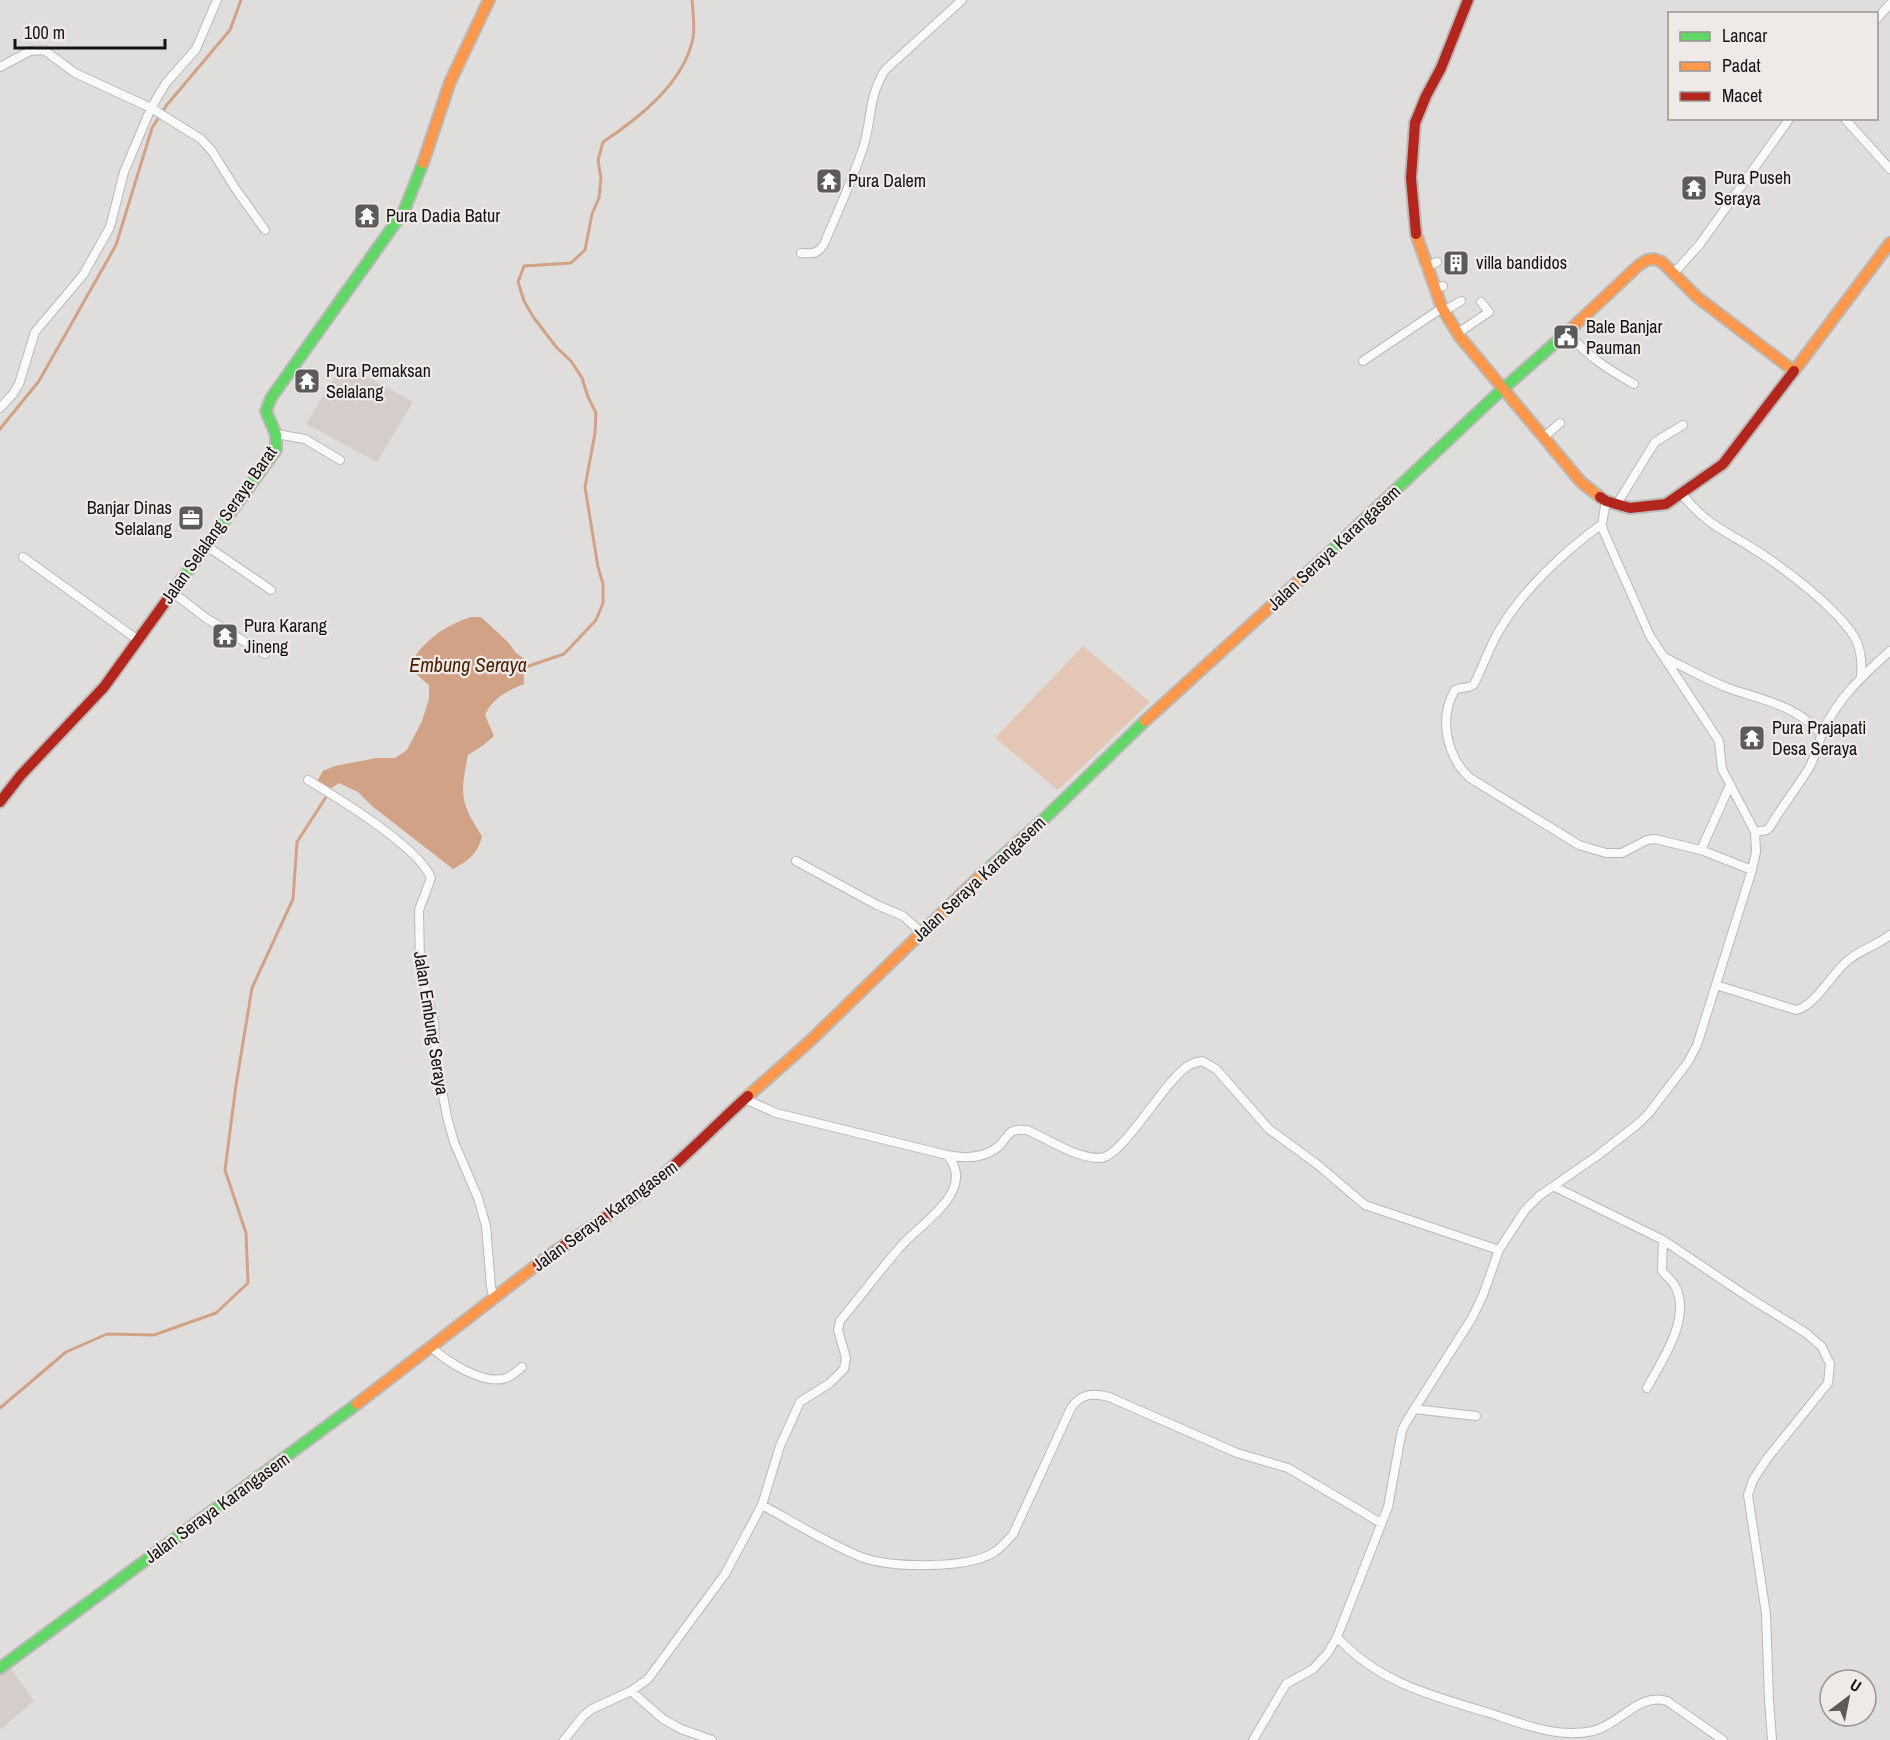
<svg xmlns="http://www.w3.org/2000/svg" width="1890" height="1740" font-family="'Archivo Narrow',sans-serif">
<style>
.built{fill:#d5cdc9}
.green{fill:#e4c6b6}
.water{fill:#d2a287}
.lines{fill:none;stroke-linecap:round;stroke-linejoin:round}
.stream{stroke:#d2a287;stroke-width:3}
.street-casing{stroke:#bab9b8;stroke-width:10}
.fast-casing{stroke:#bab9b8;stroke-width:14}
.slow-casing{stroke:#bab9b8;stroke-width:14}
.jam-casing{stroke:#bab9b8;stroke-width:14}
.street{stroke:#fafafa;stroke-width:8}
.fast{stroke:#63d668;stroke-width:10}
.slow{stroke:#ff974d;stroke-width:10}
.jam{stroke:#b3261e;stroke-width:10}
.labels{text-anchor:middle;stroke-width:4.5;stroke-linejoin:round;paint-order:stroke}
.poi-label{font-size:18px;fill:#161413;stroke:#efeae7;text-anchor:start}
.street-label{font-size:18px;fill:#161413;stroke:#efeae7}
.water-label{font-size:20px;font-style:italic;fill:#481d00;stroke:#efeae7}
</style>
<rect width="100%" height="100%" fill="#e0dedc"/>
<!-- built -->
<path class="built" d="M343,363l70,39 -36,60 -71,-38z
M7,1663l27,38 -34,29v-62z"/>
<!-- green -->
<path class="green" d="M1083,646l67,56 -92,88 -63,-52z"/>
<!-- water -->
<path class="water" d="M471,617h10l27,25 8,11 7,5 1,26c-17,7 -31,14 -39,31l9,21 -9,8 -17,11c-8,39 -8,47 14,81 -3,17 -14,25 -29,33l-81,-63 -14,-14 -19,-9 -12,8 -11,-8 7,-12 12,-5 41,-8h19l12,-8 15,-29 7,-22v-14l-13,-11 -1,-18c14,-19 33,-32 56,-39z"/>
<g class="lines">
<!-- stream -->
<path class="stream" d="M0,429l39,-48 77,-136 36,-117 14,-22 64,-76 11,-30
M523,668l41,-14 32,-34 7,-17v-19l-5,-17 -13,-80 10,-54 1,-20 -8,-16 -6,-19 -11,-17 -14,-13 -23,-30 -10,-17 -6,-19 6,-16 47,-3 14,-13 7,-36 7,-16 2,-19 -3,-19 5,-18c36,-24 81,-59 90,-104 2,-13 0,-26 -1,-38
M0,1408l66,-56 41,-18 47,1 62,-22 32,-30 -2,-50 -21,-63 11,-85 16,-97 41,-89 4,-57 31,-48"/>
<defs>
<path id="street" d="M1876,20l14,-16
M0,67l30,-16 14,-1 31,23 76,35 50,31 11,12 23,37 30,42
M1844,118l46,51
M801,253c11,1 17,1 23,-9 14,-33 29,-65 40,-99 8,-28 4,-47 21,-75l77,-70
M1426,267l11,-5
M1674,273l26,-29 90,-126
M1434,289l9,-3
M1444,311l17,-10
M1568,332c17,23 41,38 66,52
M1458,333l31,-21 -8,-10
M1363,361l79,-53
M0,408l13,-14 6,-10 16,-52 48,-57 27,-48 14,-55 27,-64 15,-25 30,-34 21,-49
M276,434l29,5 35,21
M1543,438l17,-15
M1682,494c22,29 43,37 72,55 30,19 86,61 102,91 5,11 6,25 5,36
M1617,504l38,-62 28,-17
M1602,524c-36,26 -77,64 -100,102 -12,18 -18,39 -28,58 -6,6 -12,2 -19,6 -17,28 -8,67 15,88l109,67 27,8h16l25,-13 8,-1 46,11 51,20
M205,545l66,45
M23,557l115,83
M172,592l34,26 59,36
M1666,658c20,10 41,22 62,30 34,12 69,17 94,47
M308,780c30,18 111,67 123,98l-12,32 1,56 14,56 2,36 11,59 7,25 24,56 8,28 5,61 3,12
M1755,832l12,-2 3,-3c12,-21 27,-39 39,-59 6,-11 9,-23 13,-35 15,-34 41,-58 68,-82
M1701,850l29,-65
M796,861l81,44 26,11 18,16
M1716,985l80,25c19,-4 35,-35 50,-48 13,-12 30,-16 44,-27
M947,1155c19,4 38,4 53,-10 4,-4 8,-12 13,-14 4,-2 10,-1 14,-1 23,10 48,28 73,28 22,0 64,-77 88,-92 4,-3 9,-4 14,-5l14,8 53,60 49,36 47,40 134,45
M1555,1187l108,53 85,57 58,36 16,14 8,17 -2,19 -62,77 -13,20 -5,15 18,119 3,86 3,40
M431,1347c15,14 53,39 75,31 6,-2 11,-7 16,-11
M1647,1388c15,-28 45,-70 28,-102 -3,-6 -9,-10 -13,-15l1,-31
M1414,1409l62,7
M762,1505c33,18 65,38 99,52 30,11 104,12 132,-4 8,-5 14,-12 20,-19l58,-126c10,-15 22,-15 38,-11l128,56 51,15 93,55
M1337,1637c41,45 93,58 149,75 35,11 70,27 107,19 26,-6 46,-39 74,-30l56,39
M631,1691l32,28 18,10 31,11
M564,1740l20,-25 8,-6 39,-18 17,-12 77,-105 37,-69 18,-59 20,-44 30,-19 14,-14 2,-11 -8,-28 2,-9c21,-25 40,-51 61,-75 20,-23 77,-56 46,-91l-171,-42 -31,-14
M1253,1740l33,-56 27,-15 14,-15 10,-17 51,-130 14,-77 6,-11 64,-101 11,-23 16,-45 26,-40 14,-14 58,-40 42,-33 10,-10 39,-51 9,-17 55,-175 4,-18 -1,-20 -33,-63 -3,-28 -69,-105 -47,-106 -1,-6 4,-23"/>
<path id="fast" d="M1314,567l181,-171 78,-69
M182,579l94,-129v-15l-10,-24 5,-13 133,-187 19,-48
M979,877l65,-58 101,-98
M0,1668l357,-264"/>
<path id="slow" d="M423,163l27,-81 39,-82
M1416,234l26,74 18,29 121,145 19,15
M1573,327l66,-62 8,-5 7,-1 8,3 35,35 97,74 96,-128
M1145,721l169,-154
M748,1096l61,-54 170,-165
M357,1404l181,-140"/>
<path id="jam" d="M1416,234l-5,-56 4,-55 11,-27 15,-28 27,-68
M1600,497l6,4 24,7 36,-4 57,-40 71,-93
M0,802l21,-27 83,-88 78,-108
M538,1264c41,-31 86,-56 125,-89 29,-25 56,-53 85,-79"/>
</defs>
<!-- street casing -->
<use href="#street" class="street-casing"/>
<!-- fast casing -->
<use href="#fast" class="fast-casing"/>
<!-- slow casing -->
<use href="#slow" class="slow-casing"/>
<!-- jam casing -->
<use href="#jam" class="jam-casing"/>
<!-- street -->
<use href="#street" class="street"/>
<!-- fast -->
<use href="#fast" class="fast"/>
<!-- slow -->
<use href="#slow" class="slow"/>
<!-- jam -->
<use href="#jam" class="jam"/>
</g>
<!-- icons -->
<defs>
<symbol id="temple-square" viewBox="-11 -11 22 22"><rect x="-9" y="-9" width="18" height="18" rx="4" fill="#5d5b59" stroke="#efeae7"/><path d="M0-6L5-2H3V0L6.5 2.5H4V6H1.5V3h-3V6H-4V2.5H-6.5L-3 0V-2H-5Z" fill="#fff"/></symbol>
<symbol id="building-square" viewBox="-11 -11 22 22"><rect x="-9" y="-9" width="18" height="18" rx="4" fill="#5d5b59" stroke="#efeae7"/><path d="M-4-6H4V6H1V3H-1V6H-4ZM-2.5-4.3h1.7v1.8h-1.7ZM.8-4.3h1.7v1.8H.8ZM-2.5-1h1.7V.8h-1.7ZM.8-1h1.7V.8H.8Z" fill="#fff"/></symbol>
<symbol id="civic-square" viewBox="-11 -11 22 22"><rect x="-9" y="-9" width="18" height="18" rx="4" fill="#5d5b59" stroke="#efeae7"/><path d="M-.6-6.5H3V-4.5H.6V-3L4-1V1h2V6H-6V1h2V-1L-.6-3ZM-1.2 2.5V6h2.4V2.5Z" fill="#fff"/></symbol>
<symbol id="office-square" viewBox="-11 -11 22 22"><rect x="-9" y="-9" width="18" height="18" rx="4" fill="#5d5b59" stroke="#efeae7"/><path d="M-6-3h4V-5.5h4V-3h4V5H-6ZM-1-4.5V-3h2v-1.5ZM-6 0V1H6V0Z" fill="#fff"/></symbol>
</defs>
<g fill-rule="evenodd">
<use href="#temple-square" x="814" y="166" width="30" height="30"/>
<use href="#temple-square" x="1679" y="173" width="30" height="30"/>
<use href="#temple-square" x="352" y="201" width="30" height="30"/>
<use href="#building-square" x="1441" y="248" width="30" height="30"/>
<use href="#civic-square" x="1551" y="322" width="30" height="30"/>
<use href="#temple-square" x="292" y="366" width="30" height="30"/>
<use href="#office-square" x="176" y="503" width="30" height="30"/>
<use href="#temple-square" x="210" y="621" width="30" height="30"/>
<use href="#temple-square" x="1737" y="723" width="30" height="30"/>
</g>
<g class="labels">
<!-- poi labels -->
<g class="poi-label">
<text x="1714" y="184">Pura Puseh<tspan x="1714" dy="21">Seraya</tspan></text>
<text x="848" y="187">Pura Dalem</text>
<text x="386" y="222">Pura Dadia Batur</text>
<text x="1476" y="269">villa bandidos</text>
<text x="1586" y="333">Bale Banjar<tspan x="1586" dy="21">Pauman</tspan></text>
<text x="326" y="377">Pura Pemaksan<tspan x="326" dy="21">Selalang</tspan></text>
<text x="172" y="514" text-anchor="end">Banjar Dinas<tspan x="172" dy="21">Selalang</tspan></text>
<text x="244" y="632">Pura Karang<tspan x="244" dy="21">Jineng</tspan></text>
<text x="1772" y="734">Pura Prajapati<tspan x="1772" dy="21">Desa Seraya</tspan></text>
</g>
<!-- street labels -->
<g class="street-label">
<text transform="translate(219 525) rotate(-55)" y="6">Jalan Selalang Seraya Barat</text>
<text transform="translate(1334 548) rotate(-43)" y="6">Jalan Seraya Karangasem</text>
<text transform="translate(979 879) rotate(-43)" y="6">Jalan Seraya Karangasem</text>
<text transform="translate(431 1023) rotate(81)" y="6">Jalan Embung Seraya</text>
<text transform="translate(605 1216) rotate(-36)" y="6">Jalan Seraya Karangasem</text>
<text transform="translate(217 1508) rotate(-36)" y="6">Jalan Seraya Karangasem</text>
</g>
<!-- water labels -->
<g class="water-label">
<text x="468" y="672">Embung Seraya</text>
</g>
</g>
<!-- legend -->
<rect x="1668" y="12" width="210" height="108" fill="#efeae7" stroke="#989492" stroke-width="1.5"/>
<rect x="1680" y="32" width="30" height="9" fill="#63d668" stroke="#989492" stroke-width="1.5"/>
<text x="1722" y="42" font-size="18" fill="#161413">Lancar</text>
<rect x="1680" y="62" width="30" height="9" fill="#ff974d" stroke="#989492" stroke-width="1.5"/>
<text x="1722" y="72" font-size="18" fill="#161413">Padat</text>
<rect x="1680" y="92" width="30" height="9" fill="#b3261e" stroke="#989492" stroke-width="1.5"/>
<text x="1722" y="102" font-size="18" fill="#161413">Macet</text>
<!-- north arrow -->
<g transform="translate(1848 1698) rotate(32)"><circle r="28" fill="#efeae7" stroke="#989492" stroke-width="1.5"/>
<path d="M0-4.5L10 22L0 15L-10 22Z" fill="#5d5b59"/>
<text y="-9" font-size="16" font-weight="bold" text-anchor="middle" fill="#161413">U</text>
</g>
<!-- scale -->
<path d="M15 39v9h150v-9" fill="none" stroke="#161413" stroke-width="3"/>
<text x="24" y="39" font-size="18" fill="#161413" stroke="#efeae7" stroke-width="4.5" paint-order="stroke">100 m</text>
</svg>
